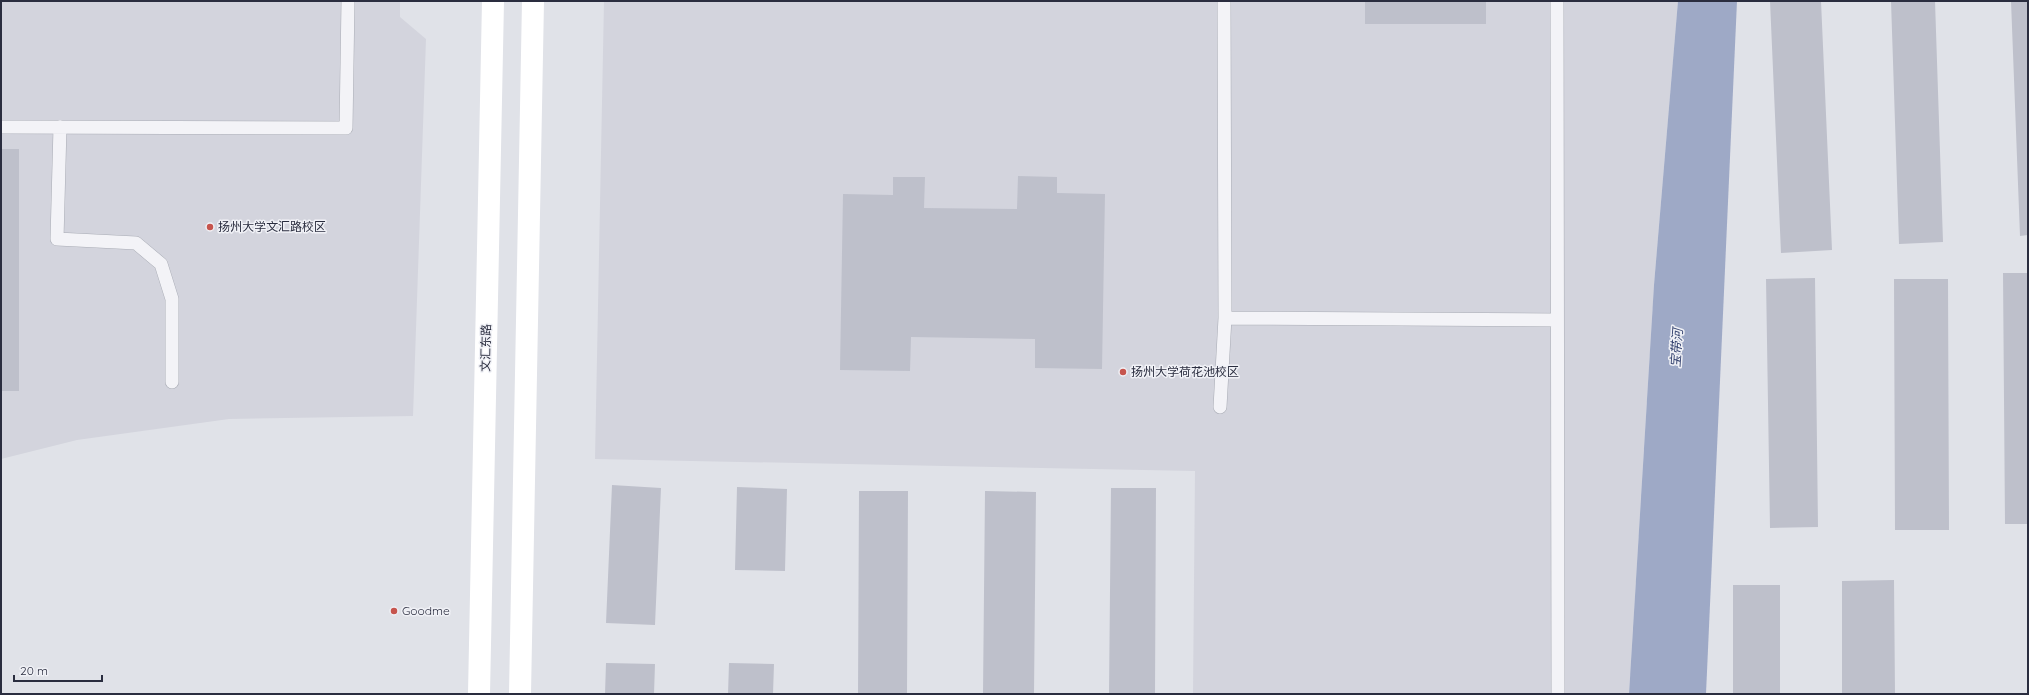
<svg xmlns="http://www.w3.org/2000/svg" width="2029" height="695" font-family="Quicksand,'Noto Sans SC',sans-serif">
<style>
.built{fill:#d3d4dd}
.water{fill:#9ea9c6}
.building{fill:#bec0cb}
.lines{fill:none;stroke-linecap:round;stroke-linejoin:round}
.lane-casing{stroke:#a9acb5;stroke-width:14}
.lane{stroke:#f3f3f7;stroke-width:13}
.secondary{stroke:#fff;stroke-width:22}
.poi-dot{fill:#c6544d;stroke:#f0f1f6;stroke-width:1.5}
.labels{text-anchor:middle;stroke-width:3;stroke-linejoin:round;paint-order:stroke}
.poi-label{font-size:12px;fill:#2a2d3f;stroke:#f0f1f6;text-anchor:start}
.street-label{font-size:12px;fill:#2a2d3f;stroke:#f0f1f6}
.water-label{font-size:13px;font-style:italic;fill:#364470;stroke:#f0f1f6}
</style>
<rect width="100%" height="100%" fill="#e0e2e8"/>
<!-- built -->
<path class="built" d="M1,1h399v16l26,22 -13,377 -184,3 -152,21 -76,19z
M604,1h1074l-24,284 -25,409h-436l2,-223 -600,-12z"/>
<!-- water -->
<path class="water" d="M1678,1h59l-31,693h-77l25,-409z"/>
<!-- building -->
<path class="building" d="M1365,1h121v23h-121z
M1770,1h51l11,249 -51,3z
M1891,1h44l8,241 -44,2z
M2011,1h17v234l-8,1z
M1,149h18v242h-18z
M1018,176l39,1v16l48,1 -3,175 -67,-1v-29l-124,-2 -1,34 -70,-1 3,-176 50,1v-18h32l-1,31 93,1z
M2003,273h25v251h-23z
M1815,278l3,249 -48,1 -4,-249z
M1894,279h54l1,251h-54z
M612,485l49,3 -6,137 -49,-2z
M737,487l50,2 -2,82 -50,-1z
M1111,488h45l-1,206h-46z
M859,491h49l-1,203h-49z
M985,491l51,1 -2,202h-51z
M1894,580l1,114h-53v-113z
M1733,585h47v109h-47z
M606,663l49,1 -1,30h-49z
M729,663l45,1 -1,30h-45z"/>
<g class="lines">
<defs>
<path id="lane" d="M1557,1l1,693
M1,127l345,1 2,-127
M60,127l-3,112 79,4 25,21 11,35v83
M1225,318l332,2
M1220,407l5,-89 -1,-317"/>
</defs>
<!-- lane casing -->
<use href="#lane" class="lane-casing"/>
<!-- lane -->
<use href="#lane" class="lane"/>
<!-- secondary -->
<path class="secondary" d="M479,694l14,-693
M520,694l13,-693"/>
</g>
<!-- markers -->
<g class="poi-dot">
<circle cx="210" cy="227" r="4"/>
<circle cx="1123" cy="372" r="4"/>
<circle cx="394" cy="611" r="4"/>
</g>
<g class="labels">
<!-- poi labels -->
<g class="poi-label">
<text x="218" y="231">扬州大学文汇路校区</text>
<text x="1131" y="376">扬州大学荷花池校区</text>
<text x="402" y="615">Goodme</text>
</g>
<!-- street labels -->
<g class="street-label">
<text transform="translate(486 348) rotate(-89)" y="4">文汇东路</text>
</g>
<!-- water labels -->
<g class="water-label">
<text transform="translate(1676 348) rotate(-86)" y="5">宝带河</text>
</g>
</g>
<!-- border -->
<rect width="2029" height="695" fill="none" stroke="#2a2d3f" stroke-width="4"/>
<!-- scale -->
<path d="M14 675v6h88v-6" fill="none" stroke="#2a2d3f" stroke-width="2"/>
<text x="20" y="675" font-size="12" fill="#2a2d3f" stroke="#f0f1f6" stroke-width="3" paint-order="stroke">20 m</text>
</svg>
